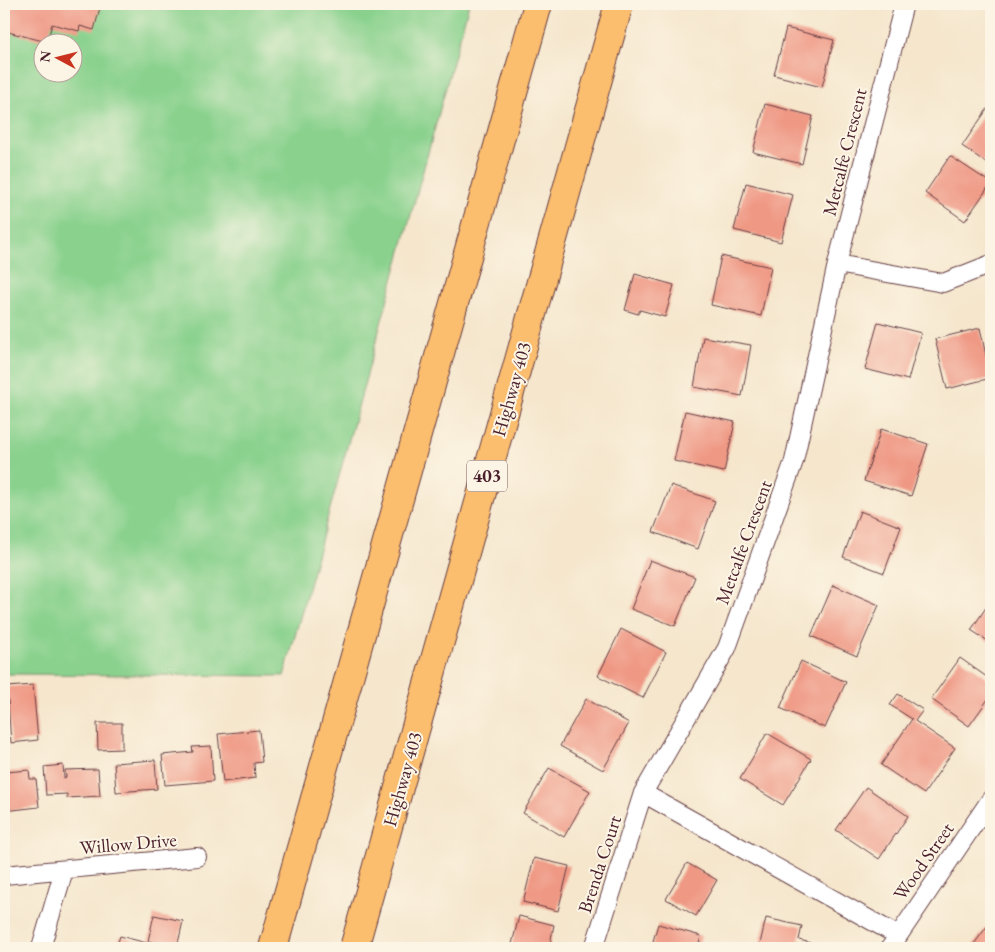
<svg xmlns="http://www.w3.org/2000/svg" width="995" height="952" font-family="'EB Garamond',serif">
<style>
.green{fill:#89d18d;stroke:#6a785c;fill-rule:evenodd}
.building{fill:#ef9985}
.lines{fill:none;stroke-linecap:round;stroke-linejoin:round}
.street-casing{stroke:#643d43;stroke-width:20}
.highway-casing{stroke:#643d43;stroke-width:30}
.street{stroke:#fff;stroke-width:18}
.highway{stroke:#fbbd6e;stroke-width:28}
.labels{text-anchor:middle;stroke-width:4;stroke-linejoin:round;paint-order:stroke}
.shield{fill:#fcf5e5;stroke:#7f5f63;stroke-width:1}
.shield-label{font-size:18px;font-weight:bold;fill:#4a1f2b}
.street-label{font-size:19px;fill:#4a1f2b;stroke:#fcf5e5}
</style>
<rect width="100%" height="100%" fill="#fcf5e5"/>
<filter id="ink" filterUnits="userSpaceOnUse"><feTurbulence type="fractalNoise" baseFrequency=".02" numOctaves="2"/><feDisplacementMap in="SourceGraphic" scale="10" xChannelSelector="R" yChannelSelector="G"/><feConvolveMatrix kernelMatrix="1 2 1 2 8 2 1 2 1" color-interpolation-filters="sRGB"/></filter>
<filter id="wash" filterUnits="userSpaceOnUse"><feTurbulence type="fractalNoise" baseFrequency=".0096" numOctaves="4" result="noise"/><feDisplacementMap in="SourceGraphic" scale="20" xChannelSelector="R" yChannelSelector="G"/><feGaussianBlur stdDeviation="1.12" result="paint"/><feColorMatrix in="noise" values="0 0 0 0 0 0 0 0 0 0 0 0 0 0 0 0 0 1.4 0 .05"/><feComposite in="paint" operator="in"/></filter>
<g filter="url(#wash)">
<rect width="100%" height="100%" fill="#f5e6cc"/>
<!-- green -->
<path class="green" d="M4,4h465l-185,672 -280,-2zM42,42h30v30h-30z"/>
<g id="blocks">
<!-- building -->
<path class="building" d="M4,4h97l-7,26 -14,-4 -1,5 -27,-7 -5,18 -43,-11z
M825,4h21l-2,5z
M786,28l48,12 -12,47 -48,-12z
M765,104l48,12 -11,48 -49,-12z
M988,108l3,3v55l-29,-20z
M950,156l41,27 -26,38 -40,-28z
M746,183l47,12 -12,47 -47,-12z
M721,256l50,11 -10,49 -50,-11z
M635,274l39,11 -9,32 -25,-7 -2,4 -13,-4z
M878,322l43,11 -13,47 -43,-11z
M980,328l11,50 -44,11 -12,-50z
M703,337l48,8 -9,51 -48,-9z
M685,411l50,11 -11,50 -50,-11z
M881,429l47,15 -17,52 -47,-15z
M671,485l44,16 -17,48 -45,-17z
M860,511l41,16 -17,46 -41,-16z
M650,560l45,17 -20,49 -44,-17z
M833,585l46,20 -22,51 -46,-20z
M991,600v43l-20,-13z
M621,629l45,23 -23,46 -45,-22z
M960,658l31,22v15l-22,31 -38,-27z
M801,661l45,21 -21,46 -45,-20z
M33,685l5,55 -27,3 -4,-56z
M898,694l25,16 -8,11 40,27 -31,46 -43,-29 31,-46 -22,-14z
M586,699l43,24 -26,47 -43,-24z
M97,723h25v26l-24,1z
M259,730l3,32 -8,1 1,15 -32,4 -5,-48z
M767,733l44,26 -28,46 -43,-26z
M211,746l2,35 -48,4 -3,-30 31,-3 -1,-5z
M155,760l2,29 -41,3 -2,-29z
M63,765l1,13 2,-1 -1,-7 33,-1 2,27 -33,2v-4l-21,1 -2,-28z
M549,768l41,23 -26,46 -41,-24z
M29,770l1,9h6l3,28 -35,4v-31h3l-1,-8z
M866,787l42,29 -29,43 -43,-29z
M534,858l35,8 -11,45 -35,-9z
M687,863l30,17 -21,36 -30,-17z
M154,915l29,6 -6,27 -29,-7z
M519,916l35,9 -5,23h-38z
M766,918l36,8 -3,14 21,5 -1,3h-60z
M991,921v27h-20z
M658,924l43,12 -3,12h-47z
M120,936l38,10 -1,2h-41z"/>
</g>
</g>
<g filter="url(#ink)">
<use href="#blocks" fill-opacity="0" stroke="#643d43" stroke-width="1"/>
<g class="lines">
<defs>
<path id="street" d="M837,264l106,19 48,-19
M643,793l254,142
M4,875l193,-18
M41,948l23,-78
M594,948l49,-155 84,-145 67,-187 43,-197 67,-260
M890,948l101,-149"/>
<path id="highway" d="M273,948l265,-944
M354,948l265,-944"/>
</defs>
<!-- street casing -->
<use href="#street" class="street-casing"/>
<!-- highway casing -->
<use href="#highway" class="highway-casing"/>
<!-- street -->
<use href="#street" class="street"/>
<!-- highway -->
<use href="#highway" class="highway"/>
</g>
</g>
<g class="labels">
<!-- shield labels -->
<rect class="shield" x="467" y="460.5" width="40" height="31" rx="4"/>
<g class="shield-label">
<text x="487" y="482">403</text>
</g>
<!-- street labels -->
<g class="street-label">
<text transform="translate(844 152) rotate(-76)" y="7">Metcalfe Crescent</text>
<text transform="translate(511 389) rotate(-74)" y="7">Highway 403</text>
<text transform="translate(743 542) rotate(-70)" y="7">Metcalfe Crescent</text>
<text transform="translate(402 779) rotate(-74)" y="7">Highway 403</text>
<text transform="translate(128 843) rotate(-5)" y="7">Willow Drive</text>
<text transform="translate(923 861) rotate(-55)" y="7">Wood Street</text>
<text transform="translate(599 864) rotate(-72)" y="7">Brenda Court</text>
</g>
</g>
<!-- margin -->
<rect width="995" height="952" fill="none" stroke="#fcf5e5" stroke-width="20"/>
<!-- north arrow -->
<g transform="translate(58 58) rotate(277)"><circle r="24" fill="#fcf5e5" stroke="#b59f9b"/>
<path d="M0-4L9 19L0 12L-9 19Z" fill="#c8321e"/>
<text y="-8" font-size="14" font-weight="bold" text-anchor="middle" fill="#4a1f2b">N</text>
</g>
</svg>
